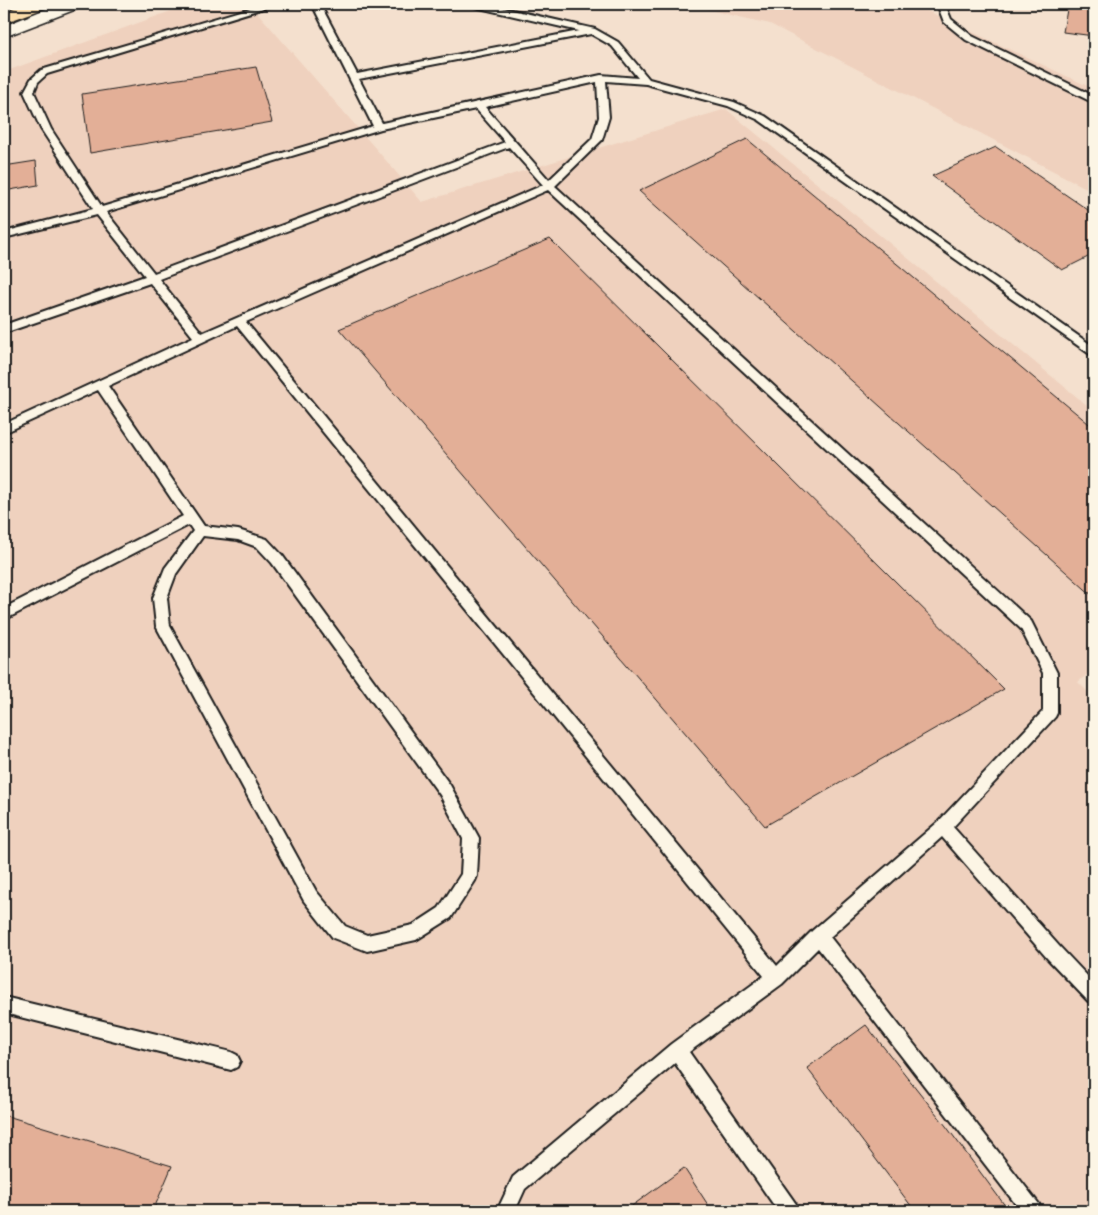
<svg xmlns="http://www.w3.org/2000/svg" width="1098" height="1215" font-family="Kalam,sans-serif">
<style>
.built{fill:#efd1be}
.building{fill:#e3af97;stroke:#1c1c1c}
.lines{fill:none;stroke-linecap:round;stroke-linejoin:round}
.lane-casing{stroke:#1c1c1c;stroke-width:4}
.secondary-casing{stroke:#1c1c1c;stroke-width:3}
.highway-casing{stroke:#1c1c1c;stroke-width:3}
.lane{fill:#fcf5e5;fill-rule:evenodd}
.secondary{fill:#fcf5e5;fill-rule:evenodd}
.highway{fill:#fbddab;fill-rule:evenodd}
</style>
<rect width="100%" height="100%" fill="#f4e0ce"/>
<filter id="ink" filterUnits="userSpaceOnUse"><feTurbulence type="fractalNoise" baseFrequency=".02" numOctaves="2"/><feDisplacementMap in="SourceGraphic" scale="10" xChannelSelector="R" yChannelSelector="G"/><feConvolveMatrix kernelMatrix="1 2 1 2 8 2 1 2 1" color-interpolation-filters="sRGB"/></filter>
<g filter="url(#ink)">
<!-- built -->
<path class="built" d="M190,4h60l172,198 304,-93 368,302v258l-16,13 16,16v513h-1090v-1139z
M713,4h200l181,85v103l-324,-168 -65,-15z"/>
<!-- building -->
<path class="building" d="M1068,4h26v32l-31,-4z
M256,67l16,55 -182,31 -8,-59z
M747,139l347,289v169l-455,-406z
M996,147l98,67v40l-32,16 -130,-94z
M36,161l2,24 -34,6v-25z
M550,239l454,450 -239,137 -426,-497z
M866,1025l80,101 63,85h-94l-108,-143z
M4,1115l168,51 -19,45h-149z
M684,1168l28,43h-87z"/>
<g class="lines">
<defs>
<path id="lane" d="M264,4h13l-230,70 -9,8 -4,10 17,37 51,78 271,-81 -61,-122h8l37,70 222,-43 -104,-24 -4,-3h15l109,25 23,13 31,37 85,23 31,14 329,231v10l-335,-237 -31,-14 -82,-22 -40,-3 3,36 -7,23 -47,46 476,435 26,52v40l-2,4 -102,110 106,119 35,37v20l-6,-2 -41,-43 -105,-121 -112,100 209,267 2,7h-20l-203,-263 -36,36 -93,68 107,152 2,7h-20l-103,-148 -150,126 -10,22h-18l16,-34 158,-133 93,-68 -527,-650 -129,60 96,140 34,4 29,9 15,16 168,230 29,53 -2,38 -2,5 -24,37 -35,22 -49,11 -34,-13 -29,-37 -148,-275 -3,-28 12,-30 28,-37 -4,-6 -185,95v-12l179,-92 -85,-126 -94,43v-9l189,-87 -43,-54 -146,50v-8l141,-49 -48,-61 -93,23v-6l89,-23 -52,-80 -17,-37 7,-13 10,-9zM591,34l21,12 26,32 -37,-3 -219,48 -23,-44zM597,82l2,35 -7,22 -43,41 -64,-73zM476,109l29,33 -351,131 -48,-61 275,-83zM509,147l34,38 -341,148 -43,-54zM548,190l473,439 22,44v38l-105,111 -125,108 -36,36 -531,-644zM203,536l35,4 19,7 15,16 168,232 23,44 -2,35 -22,34 -26,17 -46,10 -22,-9 -29,-35 -146,-265 -3,-28 9,-24z
M937,4h8l6,15 21,17 122,60v7l-128,-63 -22,-18z
M4,997l227,55 6,3 3,6 -3,6 -6,3 -227,-57z"/>
<path id="secondary" d="M58,4h24l-3,4 -75,29v-11z"/>
<path id="highway" d="M24,4h24l-3,4 -41,15v-11z"/>
</defs>
<!-- lane casing -->
<use href="#lane" class="lane-casing"/>
<!-- secondary casing -->
<use href="#secondary" class="secondary-casing"/>
<!-- highway casing -->
<use href="#highway" class="highway-casing"/>
<!-- lane -->
<use href="#lane" class="lane"/>
<!-- secondary -->
<use href="#secondary" class="secondary"/>
<!-- highway -->
<use href="#highway" class="highway"/>
</g>
</g>
<!-- margin -->
<rect width="1098" height="1215" fill="none" stroke="#fcf5e5" stroke-width="20"/>
<rect x="10" y="10" width="1078" height="1195" fill="none" stroke="#1c1c1c" stroke-width="2" filter="url(#ink)"/>
</svg>
